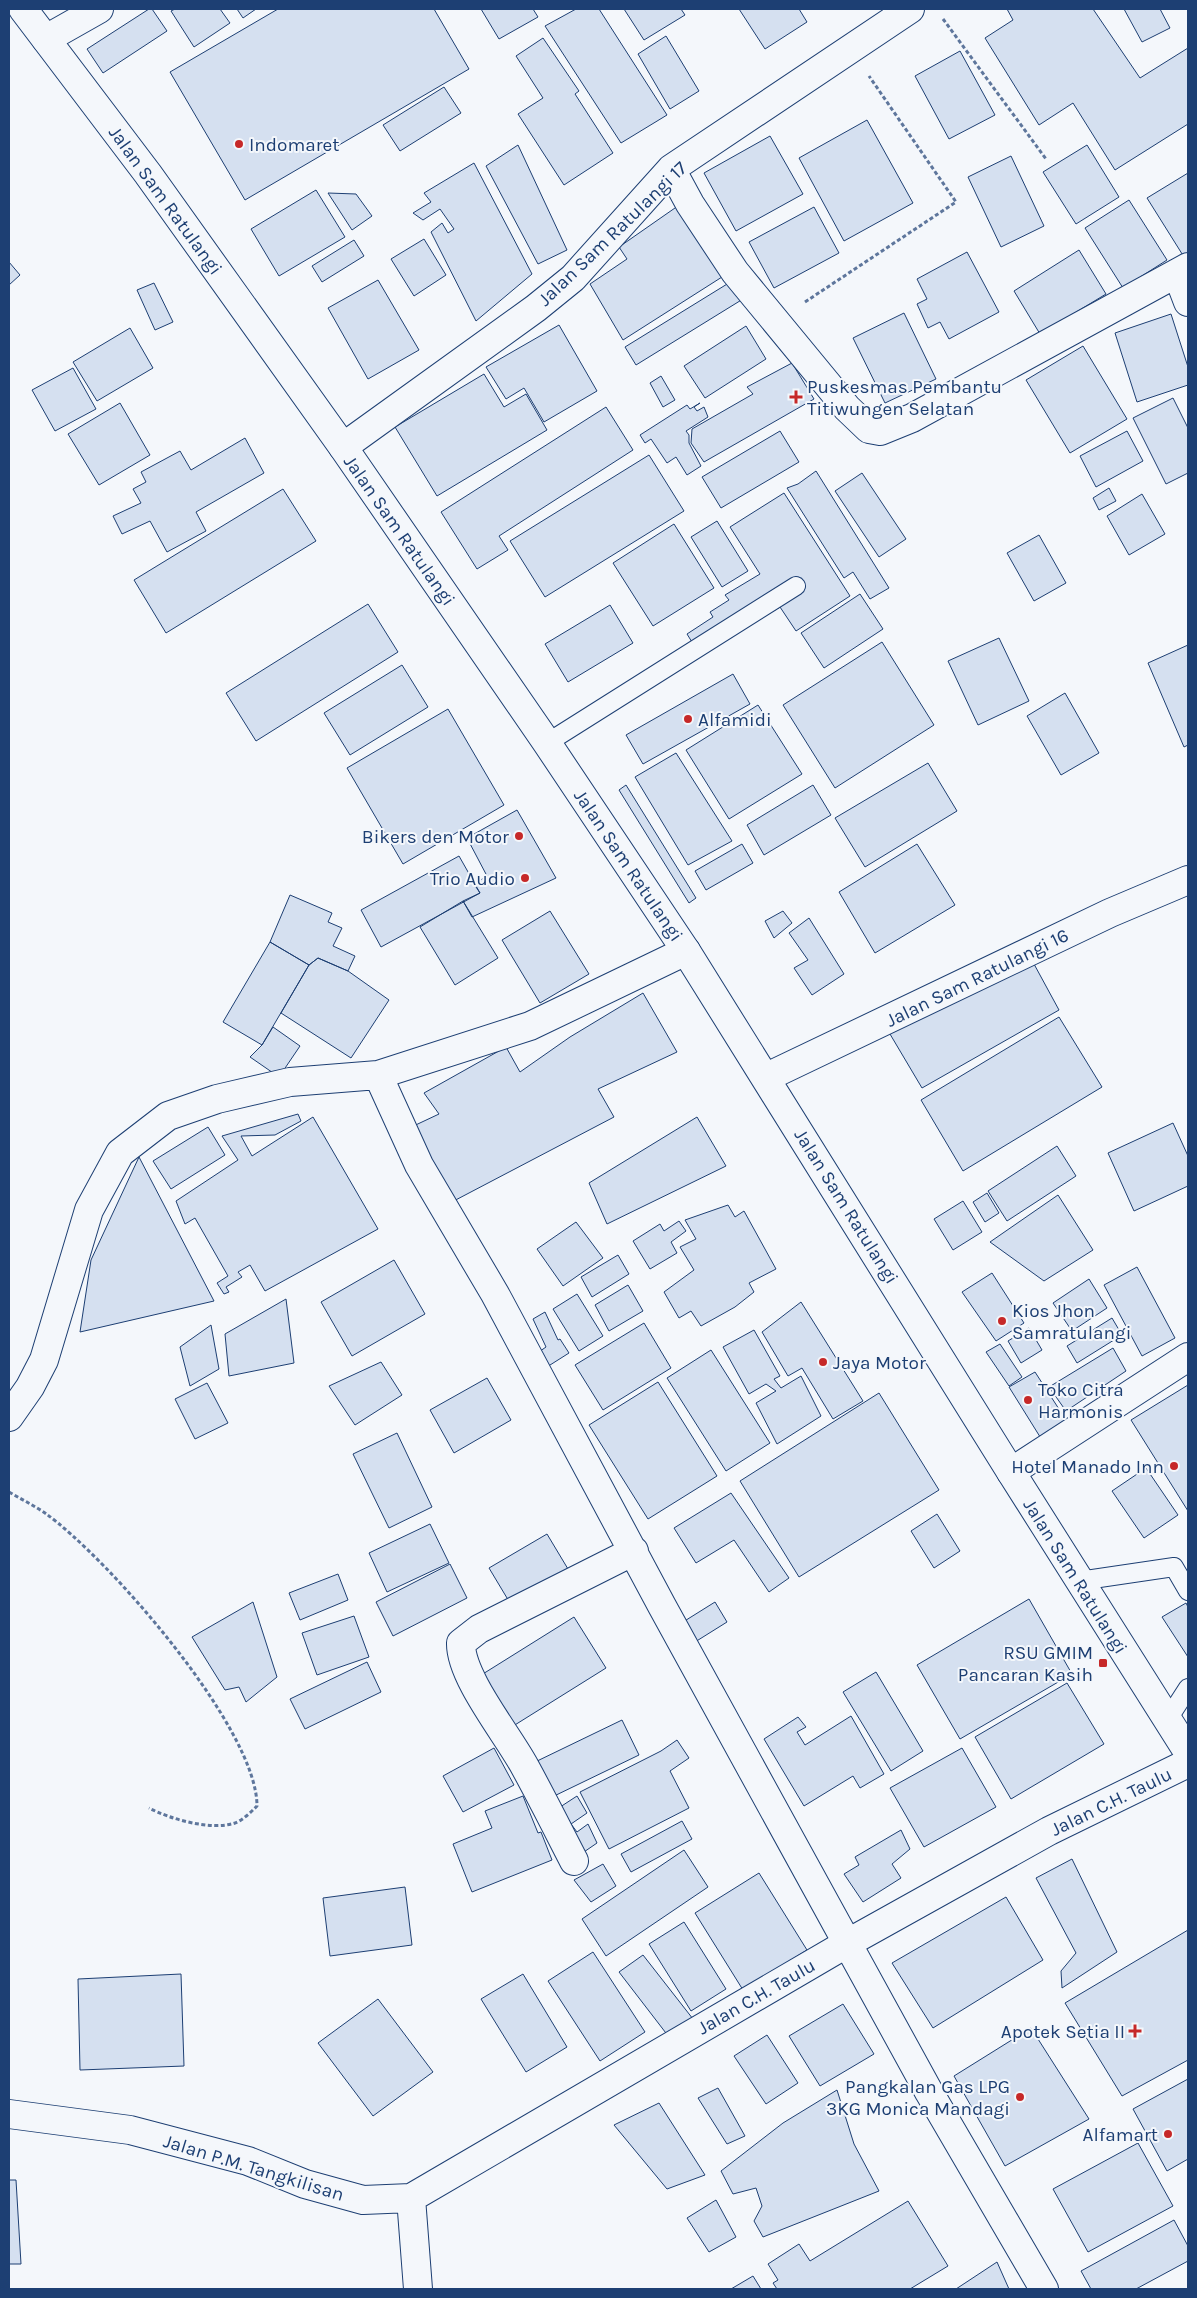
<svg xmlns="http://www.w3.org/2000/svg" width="1197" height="2298" font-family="Karla,sans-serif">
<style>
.building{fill:#d5e0f0;stroke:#1d3f73}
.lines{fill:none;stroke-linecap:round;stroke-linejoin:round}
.lane-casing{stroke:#1d3f73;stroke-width:20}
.street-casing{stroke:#1d3f73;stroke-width:30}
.secondary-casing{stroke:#1d3f73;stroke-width:30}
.primary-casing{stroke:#1d3f73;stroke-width:30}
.path{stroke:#5e769c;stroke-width:3;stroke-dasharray:4 2.5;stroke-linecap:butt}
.lane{stroke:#f4f7fb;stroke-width:18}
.street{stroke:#f4f7fb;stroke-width:28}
.secondary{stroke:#f4f7fb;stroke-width:28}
.primary{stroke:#f4f7fb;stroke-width:28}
.poi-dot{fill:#c62828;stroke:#f4f7fb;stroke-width:2}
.labels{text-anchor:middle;stroke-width:4;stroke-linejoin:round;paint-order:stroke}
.poi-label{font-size:19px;fill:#1d3f73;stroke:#f4f7fb;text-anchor:end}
.street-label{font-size:19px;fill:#1d3f73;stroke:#f4f7fb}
</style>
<rect width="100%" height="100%" fill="#f4f7fb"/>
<!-- building -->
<path class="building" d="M149,9h3l15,22 -64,42 -16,-24z
M175,9h45l10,14 -36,24 -23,-36z
M237,9h19l-13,9z
M278,9h156l35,60 -224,131 -75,-128z
M481,9h52l5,8 -39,22z
M576,9h23l68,106 -46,28 -76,-117z
M624,9h57l4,6 -41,25z
M739,9h60l8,13 -42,27z
M1007,9h86l47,69 48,-30v76l-73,46 -42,-67 -34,22 -54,-87 28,-18z
M1124,9h36l10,19 -28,14z
M666,36l33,55 -29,18 -32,-55z
M543,38l36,53 -4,3 38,59 -49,32 -46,-71 25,-16 -27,-42z
M960,51l35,64 -46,24 -34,-63z
M444,87l17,26 -61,38 -17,-26z
M867,120l46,83 -69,38 -45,-83z
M770,136l33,58 -67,37 -32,-58z
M518,145l49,105 -29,14 -52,-98z
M1087,145l32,52 -43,27 -33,-52z
M1011,156l33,70 -43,21 -33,-70z
M474,163l58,111 -56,47 -45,-89 11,-9 6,10 6,-4 -14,-20 -17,11 -10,-7 18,-11 -7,-9z
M1188,173v82l-4,2 -37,-59z
M316,190l29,47 -66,39 -28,-47z
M328,193l28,1 16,22 -20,14z
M1129,200l38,60 -44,28 -38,-60z
M685,201l48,69 -110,70 -33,-56 37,-25 -8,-12z
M814,207l25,46 -65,35 -25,-46z
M424,239l22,36 -32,21 -23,-37z
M354,240l10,16 -42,26 -10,-16z
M1079,250l27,44 -66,40 -26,-43z
M967,252l32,60 -50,27 -9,-17 -12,6 -11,-24 10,-5 -10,-20z
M9,262l11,13 -11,10z
M378,280l41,70 -51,29 -40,-71z
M732,281l11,18 -107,66 -11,-18z
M154,283l19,39 -18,8 -18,-40z
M904,313l32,66 -51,24 -32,-65z
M1171,314l17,53v18l-51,17 -22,-69z
M559,325l38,66 -53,31 -20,-34 -18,11 -20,-32z
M746,326l20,33 -61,39 -21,-32z
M130,328l23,40 -56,33 -24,-39z
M1083,346l44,73 -57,34 -44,-73z
M792,363l22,36 -110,63 -13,-19 1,-14 61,-35 -6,-7z
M73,368l23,41 -41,22 -23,-41z
M484,374l20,33 22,-13 21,36 -110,66 -42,-69z
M661,376l14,24 -12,7 -13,-24z
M1173,398l15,30v45l-22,11 -33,-66z
M120,403l30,52 -51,30 -31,-51z
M700,403l-6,4 3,4 7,-4 4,10 -22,14 3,4v8l12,23 -14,9 -11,-18 -9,6 -16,-24 -6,4 -5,-8 47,-30 3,4z
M606,407l27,43 -134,86 9,14 -31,19 -36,-57z
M780,431l19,31 -78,46 -19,-31z
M1127,431l16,30 -47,26 -16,-31z
M245,438l19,35 -68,39 10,19 -39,21 -17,-31 -28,13 -9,-18 28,-13 -8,-14 13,-7 -5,-10 39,-21 11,19z
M649,455l35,56 -139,86 -35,-56z
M816,471l73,117 -19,11 -17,-27 -9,6 -57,-90 11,-4z
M862,473l44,66 -27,18 -44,-66z
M1109,488l7,13 -17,9 -6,-12z
M283,489l33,52 -150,92 -32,-53z
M784,493l66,103 -54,35 -16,-24 -80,48 -13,-21 26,-17 -3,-5 19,-12 -4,-5 35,-21 -30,-47z
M1142,494l23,40 -36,21 -22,-39z
M717,521l31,50 -26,16 -31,-50z
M674,524l40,64 -61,38 -40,-63z
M1039,535l27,48 -32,18 -27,-48z
M860,594l23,35 -59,39 -23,-35z
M368,604l30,48 -142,89 -30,-48z
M610,605l23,38 -65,39 -23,-38z
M999,638l30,63 -51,24 -30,-64z
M882,642l52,83 -99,63 -52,-83z
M1188,645v100l-4,2 -36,-84z
M402,665l26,42 -78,48 -26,-42z
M733,674l17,30 -107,60 -17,-29z
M1065,693l34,60 -38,22 -34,-59z
M758,705l44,69 -73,45 -43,-69z
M448,709l56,96 -101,59 -56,-96z
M676,753l56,88 -44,24 -53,-88z
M928,763l29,48 -92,56 -30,-49z
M626,785l70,113 -7,5 -70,-113z
M813,785l18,30 -67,40 -17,-30z
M517,810l39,68 -84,39 -9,-16 17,-8 -6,-9 13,-8 -20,-38z
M742,844l11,19 -47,27 -11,-19z
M917,844l38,61 -80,48 -36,-61z
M459,856l21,37 -99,54 -20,-37z
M290,895l42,18 -4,9 14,6 -9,18 22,10 -7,15 -30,-13 -9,7 -39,-23z
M463,901l35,57 -43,27 -35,-58z
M550,911l39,63 -49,29 -38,-63z
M783,911l9,12 -18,15 -9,-17z
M809,918l35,56 -32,21 -18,-27 14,-8 -19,-27z
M270,942l39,23 -47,80 -39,-23z
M1028,953l31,57 -137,78 -35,-59z
M318,958l30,13 41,29 -38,58 -70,-45 28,-48z
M643,993l34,59 -79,37 16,28 -166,87 -43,-74 34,-16 -15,-21 82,-46 14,25 50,-35z
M1059,1017l43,70 -139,84 -42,-71z
M273,1027l27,19 -21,31 -29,-20 12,-12z
M298,1114l3,7 -26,14 -34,1 11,20 61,-39 65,112 -113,62 -15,-26 -12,7 4,5 -16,10 3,5 -5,2 -7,-11 11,-7 -33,-58 -10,6 -9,-23 62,-41 -16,-24z
M697,1117l29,49 -119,58 -18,-41z
M1173,1123l15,33v30l-54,25 -26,-58z
M208,1127l17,28 -54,34 -18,-28z
M1057,1146l19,30 -69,45 -19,-30z
M139,1157l75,144 -134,31 11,-72z
M987,1193l12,20 -14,9 -12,-20z
M1058,1195l35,55 -49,31 -54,-39z
M963,1201l19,31 -29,18 -19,-31z
M728,1205l7,12 9,-6 32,58 -27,14 5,9 -19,15 -34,19 -10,-15 -12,7 -15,-26 30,-22 -14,-23 16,-8 -11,-19z
M679,1221l7,10 -15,11 6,11 -27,16 -17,-28 27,-17 4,7z
M576,1222l27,36 -40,28 -26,-37z
M618,1255l11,19 -37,23 -11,-20z
M394,1260l31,54 -73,42 -31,-54z
M1137,1267l38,71 -33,18 -38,-71z
M992,1273l32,50 -28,18 -34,-49z
M1089,1279l18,29 -35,23 -19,-28z
M628,1285l15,26 -34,20 -14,-26z
M577,1294l26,42 -24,15 -26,-42z
M286,1299l8,64 -65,13 -4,-42z
M801,1302l62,99 -30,18 -31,-51 -14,8 -26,-44z
M545,1312l13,28 2,-1 9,14 -30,19 -9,-14 16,-11 -13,-28z
M1112,1318l10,17 -45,28 -10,-17z
M644,1323l27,45 -68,42 -28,-45z
M211,1325l8,44 -29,17 -10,-39z
M1029,1328l13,22 -21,13 -13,-22z
M754,1330l26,46 -6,3 7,9 20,-12 20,40 -44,28 -21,-41 20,-12 -10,-7 -17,10 -26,-47z
M1000,1344l22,33 -13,9 -23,-34z
M1113,1348l13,23 -60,40 -17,-24z
M711,1350l59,93 -44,28 -59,-93z
M381,1362l21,33 -47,30 -26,-39z
M1035,1372l33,51 -26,17 -33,-53z
M487,1378l24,42 -57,33 -24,-43z
M658,1382l59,94 -69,43 -59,-94z
M207,1383l21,40 -33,16 -20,-40z
M1188,1385v126l-57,-91z
M879,1393l60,97 -140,87 -59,-96z
M397,1433l35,74 -43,21 -36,-74z
M1146,1468l32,47 -34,23 -32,-47z
M731,1493l58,85 -20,14 -35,-52 -38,23 -22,-35z
M937,1514l23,37 -26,17 -23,-37z
M430,1524l19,39 -62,29 -18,-39z
M547,1534l21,35 -58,34 -21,-35z
M450,1564l17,34 -74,38 -17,-34z
M338,1574l10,26 -48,20 -11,-27z
M1029,1599l43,75 -112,65 -43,-74z
M253,1602l24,75 -31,25 -7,-15 -14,3 -33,-53z
M715,1602l12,20 -32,20 -12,-20z
M1186,1603l2,4v50l-26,-40z
M354,1616l15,41 -52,18 -15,-42z
M574,1617l32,51 -96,60 -32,-51z
M367,1662l14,30 -76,37 -15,-30z
M876,1672l47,79 -32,20 -48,-79z
M1067,1683l37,61 -93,55 -36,-62z
M851,1716l33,58 -24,14 -7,-12 -49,30 -40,-67 34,-22 8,10 -9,5 8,13z
M622,1720l17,35 -89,43 -17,-35z
M677,1740l12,18 -19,13 19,37 -80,41 -29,-57 81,-41z
M494,1748l20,37 -51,27 -20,-36z
M962,1748l34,59 -72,40 -34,-59z
M523,1796l15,37 3,-1 11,28 -80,32 -19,-48 39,-16 -7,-17z
M577,1796l10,17 -16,11 6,8 11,-8 9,19 -16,11 -27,-43z
M682,1821l10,18 -61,33 -10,-18z
M901,1830l9,19 -18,15 9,14 -38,24 -19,-28 15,-9 -4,-8z
M684,1850l24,37 -102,69 -24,-37z
M1072,1859l45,93 -55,36 -1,-17 15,-18 -40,-75z
M603,1864l13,22 -25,16 -17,-22z
M759,1873l48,77 -64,40 -48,-77z
M405,1887l7,58 -82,11 -7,-58z
M1006,1897l37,63 -110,68 -41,-65z
M684,1922l42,67 -35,22 -42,-67z
M1188,1930v130l-66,36 -57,-93z
M593,1952l52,80 -45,29 -52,-80z
M643,1955l50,64 -24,18 -50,-65z
M181,1974l3,92 -104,4 -2,-91z
M523,1974l44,73 -41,25 -45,-73z
M378,1999l55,73 -60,44 -55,-73z
M843,2004l31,50 -54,32 -31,-50z
M1031,2028l58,91 -84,47 -51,-90z
M767,2035l31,48 -32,21 -32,-48z
M1188,2079v80l-21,12 -34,-62z
M718,2088l27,48 -18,8 -29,-46z
M837,2090l17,54 25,47 -116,46 -9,-16 8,-15 -6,-18 -23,6 -12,-23 62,-48z
M659,2103l46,72 -38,14 -53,-64z
M1138,2143l35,63 -85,46 -35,-63z
M9,2180h7l5,84h-12z
M716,2200l20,37 -27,15 -22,-34z
M908,2201l40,65 -38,23h-133l-4,-6 5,-3 -10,-16 31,-20 11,17z
M1174,2220l14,26v15l-52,28h-45l-10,-18z
M997,2262l12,27h-53z
M753,2276l8,13h-30z"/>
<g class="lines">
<defs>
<path id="lane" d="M547,743l249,-157
M1079,1581l95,-14 14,24
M1168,1719l20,-31"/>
<path id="street" d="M46,39l53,-30
M671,169l19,35 45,68 112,136 22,21 11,2 32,-13 276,-151
M1177,273l11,29
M343,447l193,-139 37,-30 98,-109 239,-160
M378,1075l41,90 76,129 167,312 267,486 115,197
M767,1077l343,-164 78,-33
M9,1417l21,-30 14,-27 45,-150 31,-57 48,-37 49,-17 73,-17 88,-7 152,-49 156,-75
M1011,1472l177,-115
M574,1861c-16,-31 -32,-63 -49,-94 -17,-32 -65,-90 -64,-124l18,-14 155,-78"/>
<path id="secondary" d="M9,2114l121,16 118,31 57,23 58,16 48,-2 435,-254 203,-113 139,-68
M411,2198l7,91"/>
<path id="primary" d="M23,9l125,165 195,273 204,296 139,208 325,521 177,280"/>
</defs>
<!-- lane casing -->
<use href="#lane" class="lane-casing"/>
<!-- street casing -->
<use href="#street" class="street-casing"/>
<!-- secondary casing -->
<use href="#secondary" class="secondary-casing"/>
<!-- primary casing -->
<use href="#primary" class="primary-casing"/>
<!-- path -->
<path class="path" d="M943,19l103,140
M805,302l151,-100 -87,-126
M9,1492c12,7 24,13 36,21 63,45 212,215 212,293 -6,6 -14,14 -22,17 -24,8 -65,-4 -86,-15"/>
<!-- lane -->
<use href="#lane" class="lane"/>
<!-- street -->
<use href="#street" class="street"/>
<!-- secondary -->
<use href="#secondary" class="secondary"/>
<!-- primary -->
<use href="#primary" class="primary"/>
</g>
<!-- markers -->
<g class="poi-dot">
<circle cx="239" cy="144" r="5"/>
<path d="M793.5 389.5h5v5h5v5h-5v5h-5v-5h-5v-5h5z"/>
<circle cx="688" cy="719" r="5"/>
<circle cx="519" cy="836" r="5"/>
<circle cx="525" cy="878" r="5"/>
<circle cx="1002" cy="1321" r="5"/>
<circle cx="823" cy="1362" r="5"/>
<circle cx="1028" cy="1400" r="5"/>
<circle cx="1174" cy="1466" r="5"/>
<rect x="1098" y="1658" width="10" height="10" rx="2.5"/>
<path d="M1132.5 2023.5h5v5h5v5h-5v5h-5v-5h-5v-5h5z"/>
<circle cx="1020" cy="2097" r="5"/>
<circle cx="1168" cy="2134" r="5"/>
</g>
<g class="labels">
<!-- poi labels -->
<g class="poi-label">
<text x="249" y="151" text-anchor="start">Indomaret</text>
<text x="807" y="393" text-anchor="start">Puskesmas Pembantu<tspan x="807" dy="22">Titiwungen Selatan</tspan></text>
<text x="698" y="726" text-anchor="start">Alfamidi</text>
<text x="509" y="843">Bikers den Motor</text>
<text x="515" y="885">Trio Audio</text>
<text x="1012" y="1317" text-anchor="start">Kios Jhon<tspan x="1012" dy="22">Samratulangi</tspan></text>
<text x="833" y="1369" text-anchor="start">Jaya Motor</text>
<text x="1038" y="1396" text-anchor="start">Toko Citra<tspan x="1038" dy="22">Harmonis</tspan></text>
<text x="1164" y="1473">Hotel Manado Inn</text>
<text x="1093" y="1659">RSU GMIM<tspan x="1093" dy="22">Pancaran Kasih</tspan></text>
<text x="1125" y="2038">Apotek Setia II</text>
<text x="1010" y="2093">Pangkalan Gas LPG<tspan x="1010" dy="22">3KG Monica Mandagi</tspan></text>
<text x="1158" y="2141">Alfamart</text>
</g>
<!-- street labels -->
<g class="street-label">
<text transform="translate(166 200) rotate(54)" y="7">Jalan Sam Ratulangi</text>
<text transform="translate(612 233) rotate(-44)" y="7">Jalan Sam Ratulangi 17</text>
<text transform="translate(400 530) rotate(55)" y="7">Jalan Sam Ratulangi</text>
<text transform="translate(629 865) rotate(56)" y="7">Jalan Sam Ratulangi</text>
<text transform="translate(977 977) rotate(-26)" y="7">Jalan Sam Ratulangi 16</text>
<text transform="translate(847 1206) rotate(58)" y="7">Jalan Sam Ratulangi</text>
<text transform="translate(1076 1576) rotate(58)" y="7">Jalan Sam Ratulangi</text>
<text transform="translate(1111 1801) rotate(-26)" y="7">Jalan C.H. Taulu</text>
<text transform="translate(756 1996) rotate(-30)" y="7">Jalan C.H. Taulu</text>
<text transform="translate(254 2167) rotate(17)" y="7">Jalan P.M. Tangkilisan</text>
</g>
</g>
<!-- border -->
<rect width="1197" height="2298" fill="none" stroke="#1d3f73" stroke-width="20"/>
</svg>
